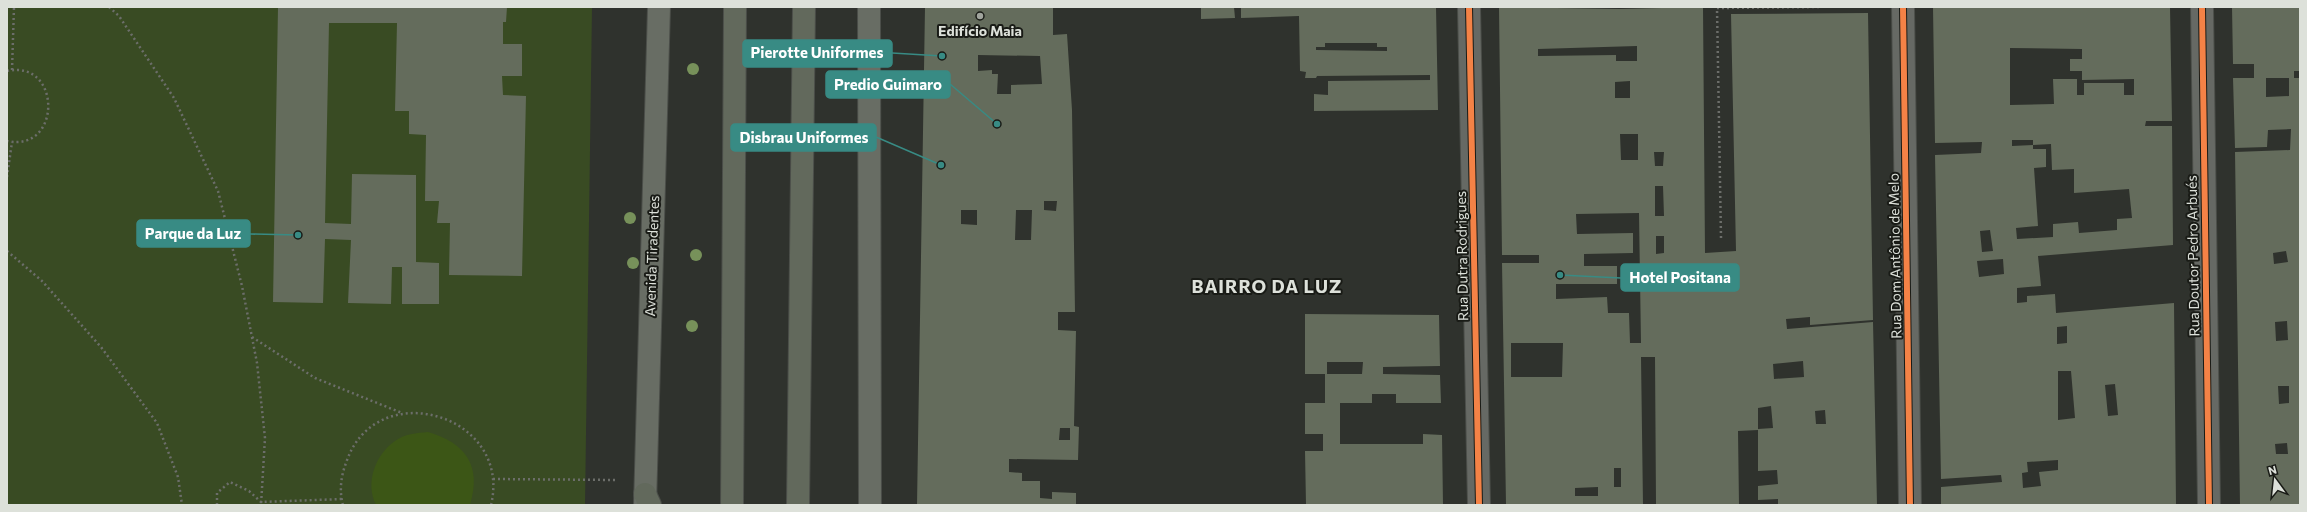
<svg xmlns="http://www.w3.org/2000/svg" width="2307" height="512" font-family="Commissioner,sans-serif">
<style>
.green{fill:#394b23}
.water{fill:#3c5616}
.building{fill:#646c5c;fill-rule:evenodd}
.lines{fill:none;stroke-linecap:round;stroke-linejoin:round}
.street-casing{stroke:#4b4e49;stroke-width:24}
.secondary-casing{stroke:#4b4e49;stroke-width:24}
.highway-casing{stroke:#4b4e49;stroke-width:24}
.path{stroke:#6c6e6a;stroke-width:2.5;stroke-dasharray:2 3;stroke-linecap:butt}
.street{stroke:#666964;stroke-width:22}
.secondary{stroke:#686d64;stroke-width:22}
.highway{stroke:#62695c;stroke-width:22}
.cycleway-casing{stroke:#191b16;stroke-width:8}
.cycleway{stroke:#f48246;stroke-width:6}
.tree{fill:#77915a}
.poi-dot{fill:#a0a49d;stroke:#191b16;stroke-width:1.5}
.labels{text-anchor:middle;stroke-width:4;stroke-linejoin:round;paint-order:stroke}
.poi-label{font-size:14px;font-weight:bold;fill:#dde1da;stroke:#191b16}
.street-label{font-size:14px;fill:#dde1da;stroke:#191b16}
.district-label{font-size:18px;font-weight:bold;letter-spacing:1px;fill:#dde1da;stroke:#191b16}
.leader{fill:none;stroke:#388b84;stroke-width:1.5}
.callout-dot{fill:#388b84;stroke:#191b16;stroke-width:1.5}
.callout{fill:#388b84;stroke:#388b84;stroke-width:1.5}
.callout-label{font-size:15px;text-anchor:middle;font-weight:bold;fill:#fff}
</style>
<rect width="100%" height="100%" fill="#2f322d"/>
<!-- green -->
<path class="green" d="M7,7h585l-7,498h-578z"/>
<!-- water -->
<path class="water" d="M428,432c38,11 54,34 42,73h-94c-11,-22 -1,-50 19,-64 9,-7 22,-8 33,-9z"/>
<!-- building -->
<path class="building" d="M278,7h229l-1,15h-3v22h19v32h-20l1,19 23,1 -4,180 -73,-1 1,-52h-13l2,-22h-14l1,-66 -17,-1v-23h-14l2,-88h-68l-4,200 26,1 1,-50 64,1v87l23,1v41h-37v-37h-10l-1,37 -43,-1 3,-63 -26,-1 -2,64 -50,-1z
M925,7h128v28l14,-1 5,76 3,202h-17v18l18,1 -2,95 5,1 -1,33 -69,-1v13l13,1v8h18v17l12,1v-7l24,1v12h-159zM978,55l62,1 2,28 -31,1v9h-14l1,-20h-6v-4l-14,1zM1044,201h13l-1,10 -12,-1zM961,210h16v15l-16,-1zM1016,210h16l-1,30h-16zM1060,428h10v12h-11z
M1201,7h33l1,11 -34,1z
M1241,7h195l2,103 -124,1v-17l14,1v-14l102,-1v-5l-113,1 -1,2h-11l1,-6 -6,-1 -1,-55 -58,2zM1325,43h52v4h10v4l-71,-1v-3h9z
M1499,7l121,2 83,-2 2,246 31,-2 -5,-237 137,-1 5,307 -63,5v-8l-24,2 1,10 86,-7 4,183h-99v-6l-20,1v-14l20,-2 -1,-14 -19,1v-41l-20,1 1,74h-83l-1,-148h-14l2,148h-137l-4,-242h37v-8h-37zM1637,46v15h-21v-6l-78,1v-7zM1630,81v17h-15v-16zM1620,134h18v26h-17zM1654,152h10l-1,14h-8zM1655,186h8l1,30h-9zM1639,213l2,130h-11l-1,-30h-21l-1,-16 -51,2v-15h61v-18h-33v-12l49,-1v-20l-56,1 -1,-20zM1656,236h8v17l-8,1zM1706,270h30v6l-82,1v-6l52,2zM1511,343h52l-1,34h-51zM1803,361l1,16 -30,2 -1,-15zM1771,406l2,22 -15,1v-21zM1825,410l1,14h-10l-1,-13zM1614,468h7v19h-7zM1598,487v9h-23v-8z
M1933,7h237l2,114h-26l-1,5h27l1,119 -135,11 3,30 -24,2v15l10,-1v-6l28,-2 1,19 118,-10 2,202h-235v-18l61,-5 -1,-7 -60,4 -6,-324 46,-2 1,-11 -47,1zM2010,48l72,1v10h-12v12h12v9l52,-1v16h-10v-12h-40v12h-7v-16h-24l1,25 -44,1zM2012,140h21v5l18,-1 1,26 22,-1v24l55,-4 3,29 -15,1v11l-38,3 -1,-11 -25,2v13l-36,2 -1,-11 22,-2 -4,-58 12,-1v-18h-13v-4l-21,1zM1990,230l3,21 -11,1 -2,-21zM2003,259l1,15 -25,3 -2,-16zM2067,326v17l-10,1v-17zM2058,371h13l4,47 -17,2zM2115,384l3,31 -10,1 -3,-31zM2058,460v10l-19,2 2,14 -18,2 -1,-15 6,-1 -1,-10z
M2232,7h68v64h-6v7h6v427h-60l-5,-353 55,-2 1,-21 -23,1 -1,17 -32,1 -2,-70h21v-14h-21zM2266,78h23v18l-23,1zM2286,251l2,11 -14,2 -1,-11zM2287,321l1,19 -12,1 -1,-19zM2278,386h11v17l-10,1zM2287,443l1,11h-12l-1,-10z
M1305,314l134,1 1,51 -57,1v7l57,1 1,28h-45v-9h-24v9h-32v41h83v-10l19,1 1,70h-137l-1,-54h18v-17h-18v-31h20v-29h-20zM1327,362h36l-1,12h-35z"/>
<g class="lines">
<defs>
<path id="street" d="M1469,7l10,498
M1903,7l7,498
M2202,7l7,498"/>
<path id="secondary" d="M869,7l1,498
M645,505l14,-498"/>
<path id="highway" d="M645,494l5,11
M732,505l3,-498
M798,505l6,-498"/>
</defs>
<!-- street casing -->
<use href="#street" class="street-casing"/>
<!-- secondary casing -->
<use href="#secondary" class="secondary-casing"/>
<!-- highway casing -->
<use href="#highway" class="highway-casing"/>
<!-- path -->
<path class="path" d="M109,7l10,9 55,82 44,93 24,95 15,77 8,75 -4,67
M12,70l2,-63
M7,71c55,-12 55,82 0,70
M7,177l5,-35
M1721,238l-4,-230 104,-1
M7,251l35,30 59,66 56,76 21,54 4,28
M252,337l63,41 87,35
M493,479l124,1
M217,505v-12l13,-11 19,9 12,11 81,-3
M343,505c-4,-14 -2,-29 3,-42 29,-89 167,-49 145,42"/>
<!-- street -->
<use href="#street" class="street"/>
<!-- secondary -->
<use href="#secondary" class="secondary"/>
<!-- highway -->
<use href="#highway" class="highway"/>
<defs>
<path id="cycleway" d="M1469,7l10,498
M1903,7l7,498
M2202,7l7,498"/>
</defs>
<!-- cycleway casing -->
<use href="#cycleway" class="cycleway-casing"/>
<!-- cycleway -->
<use href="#cycleway" class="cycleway"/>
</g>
<!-- trees -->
<g class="tree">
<circle cx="693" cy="69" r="6"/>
<circle cx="630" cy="218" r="6"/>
<circle cx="696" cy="255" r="6"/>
<circle cx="633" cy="263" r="6"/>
<circle cx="692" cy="326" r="6"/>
</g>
<!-- markers -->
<circle class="poi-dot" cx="980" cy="16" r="4"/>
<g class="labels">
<!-- poi labels -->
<g class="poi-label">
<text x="980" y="36">Edifício Maia</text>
</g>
<!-- street labels -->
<g class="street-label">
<text transform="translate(652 256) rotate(-88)" y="5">Avenida Tiradentes</text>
<text transform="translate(1462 256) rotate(-91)" y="5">Rua Dutra Rodrigues</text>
<text transform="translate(1895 256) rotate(-91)" y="5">Rua Dom Antônio de Melo</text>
<text transform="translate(2193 256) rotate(-91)" y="5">Rua Doutor Pedro Arbués</text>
</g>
<!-- district labels -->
<g class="district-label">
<text x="1267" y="293">BAIRRO DA LUZ</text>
</g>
</g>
<!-- callouts -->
<path class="leader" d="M942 56L892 53M997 124L950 84M941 165L876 137M298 235L250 234M1560 275L1621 278"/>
<g class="callout-dot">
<circle cx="942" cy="56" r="4"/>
<circle cx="997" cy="124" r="4"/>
<circle cx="941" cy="165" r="4"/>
<circle cx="298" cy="235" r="4"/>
<circle cx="1560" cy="275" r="4"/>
</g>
<g class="callout">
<rect x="743" y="40" width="149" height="27" rx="4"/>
<rect x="826" y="71" width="124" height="27" rx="4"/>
<rect x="731" y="124" width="145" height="27" rx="4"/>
<rect x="137" y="220" width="113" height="27" rx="4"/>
<rect x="1621" y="264" width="118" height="27" rx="4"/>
</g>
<g class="callout-label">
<text x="817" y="58">Pierotte Uniformes</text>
<text x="888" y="90">Predio Guimaro</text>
<text x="804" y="143">Disbrau Uniformes</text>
<text x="193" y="239">Parque da Luz</text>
<text x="1680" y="283">Hotel Positana</text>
</g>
<!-- border -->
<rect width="2307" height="512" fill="none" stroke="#dde1da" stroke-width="16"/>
<!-- north arrow -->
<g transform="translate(2275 480) rotate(345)" stroke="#191b16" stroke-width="3" paint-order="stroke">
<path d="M0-3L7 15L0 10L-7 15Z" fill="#dde1da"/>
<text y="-6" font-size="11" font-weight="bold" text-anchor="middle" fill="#dde1da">N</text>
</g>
</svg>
